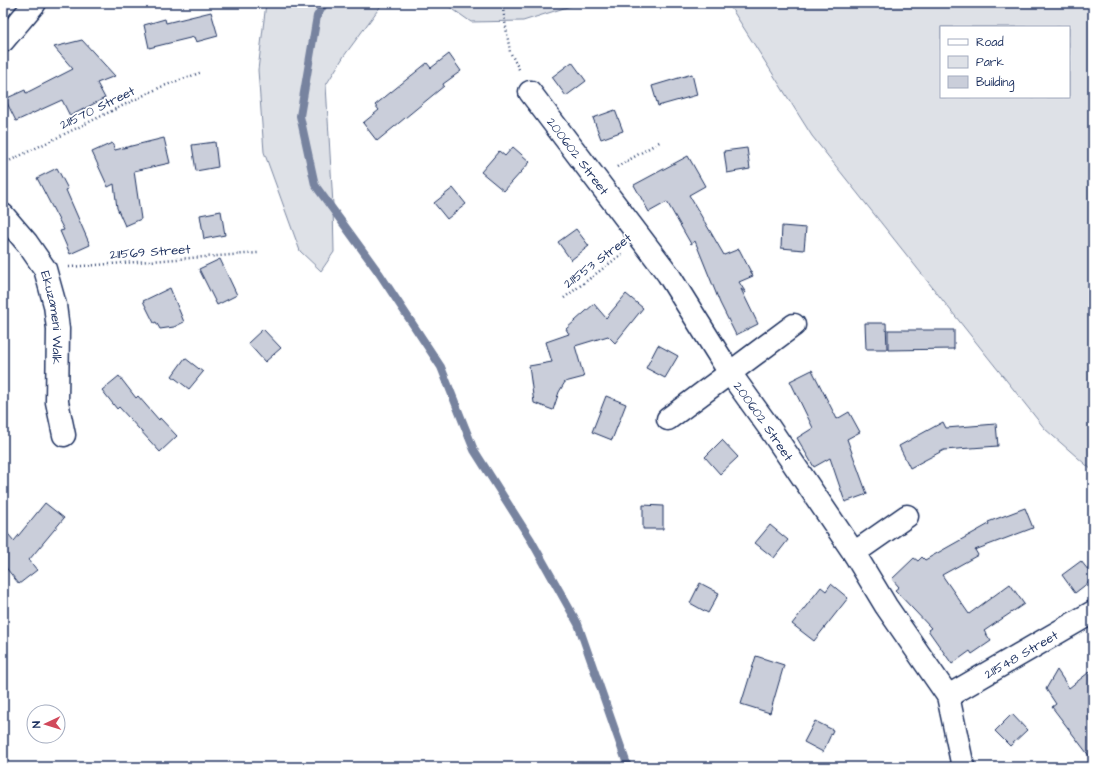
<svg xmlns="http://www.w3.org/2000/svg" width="1096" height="770" font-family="'Architects Daughter',sans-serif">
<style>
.green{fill:#dee1e7;stroke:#7c88a2;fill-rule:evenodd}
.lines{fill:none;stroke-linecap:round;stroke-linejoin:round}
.stream{stroke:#77839f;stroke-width:8}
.building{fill:#caceda;stroke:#1b2f5e}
.minor-casing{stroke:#1b2f5e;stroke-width:25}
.path{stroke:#1b2f5e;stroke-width:2.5;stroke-dasharray:1 3;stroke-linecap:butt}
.minor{stroke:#fff;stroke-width:22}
.labels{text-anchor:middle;stroke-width:3.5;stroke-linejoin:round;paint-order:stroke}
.street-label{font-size:13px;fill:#1b2f5e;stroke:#fff}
</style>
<rect width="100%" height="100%" fill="#fff"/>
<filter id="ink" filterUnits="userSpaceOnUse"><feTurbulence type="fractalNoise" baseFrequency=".025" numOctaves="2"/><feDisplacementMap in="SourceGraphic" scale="8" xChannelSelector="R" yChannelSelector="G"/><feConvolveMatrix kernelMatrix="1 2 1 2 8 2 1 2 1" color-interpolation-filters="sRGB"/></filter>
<g filter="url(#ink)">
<!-- green -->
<path class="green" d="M266,3h117l-39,53 -18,29 7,120 1,47 -13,19 -21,-20 -36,-99 -6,-82z
M444,3h136l-57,18 -52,1z
M728,3h365v468l-48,-42 -233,-293zM941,27h128v70h-128z"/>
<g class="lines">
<!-- stream -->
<path class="stream" d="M325,3l-8,13 -17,100 15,69 64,88 62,94 33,83 57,90 47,84 50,143"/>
</g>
<!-- building -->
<path class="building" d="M211,12l7,24 -22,6 -2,-5 -45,11 -5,-23 21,-6 1,4z
M82,40l33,36 -18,7 8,15 -35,18 -8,-16 -46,21 -11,-22 20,-9 1,3 47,-24 -19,-22z
M449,54l12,17 -18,13 1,2 -67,55 -14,-18 16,-13 -4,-5 52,-42 4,5z
M572,62l14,19 -20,15 -14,-19z
M692,74l5,21 -39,11 -6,-20z
M615,110l8,21 -22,8 -8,-21z
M164,138l6,25 -36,8 7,48 -16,7 -8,-18 -3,-24 -6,3 -16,-35 20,-9 3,7z
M215,142l3,25 -22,4 -4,-26z
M513,147l17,15 -26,29 -23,-19 18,-21 6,5z
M747,148l3,21 -23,4 -3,-22z
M688,156l17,30 -16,9 35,60 15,-6 14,27 -14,6 7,11 -5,-4 17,35 -22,11 -16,-32 -25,-62 -4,3 -24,-42 -18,10 -15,-27z
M57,168l11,21 -2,1 24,55 -20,9 -10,-23 4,-1 -27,-52z
M453,188l13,16 -19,15 -13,-16z
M221,211l4,24 -21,4 -4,-24z
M782,226l24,2 -2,22 -23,-2z
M576,229l13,17 -18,14 -13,-18z
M220,259l17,36 -20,10 -18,-36z
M170,288l14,34 -10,5 -14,2 -4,-7 -2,1 -11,-22z
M626,294l17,14 -28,35 -7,-7 -33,10 9,31 -19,5 -6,10 -6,18 -19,-7 -5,-37 23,-4 -6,-20 23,-8 -3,-5 28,-25 12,14z
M865,323h21l1,26h-21z
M263,329l18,19 -16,14 -17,-19z
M888,330h66v19l-66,1z
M658,345l20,11 -13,22 -19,-10z
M185,358l18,14 -14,17 -17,-13z
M812,370l25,49 12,-7 11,20 -13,7 20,55 -22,8 -15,-44 -16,9 -17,-29 16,-10 -23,-47z
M119,376l17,22 2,-2 21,24 1,-2 17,18 -17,16 -41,-45 -2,2 -15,-19z
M606,396l20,8 -14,36 -20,-8z
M943,422l3,6 50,-4 2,22 -54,4 -34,18 -11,-22z
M722,440l16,17 -18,17 -15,-17z
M45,503l19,15 -35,42 8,10 -18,14 -16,-20v-36l11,13z
M643,505l20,1v23h-20z
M1025,508l8,20 -58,22 3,5 -36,20 27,39 41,-30 14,20 -40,27 7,10 -19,13 -2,-3 -18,13 -24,-34 3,-2 -36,-38 4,-3 -7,-8 22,-21 4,3 4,-4 3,3 64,-36 -1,-2z
M770,525l18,15 -14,18 -19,-15z
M1081,561l12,15v3l-18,14 -13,-18z
M700,583l19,10 -11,20 -18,-10z
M831,584l17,14 -34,43 -22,-17 29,-37 5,4z
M756,656l28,9 -14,48 -29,-9z
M1093,669v92l-41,-54 4,-3 -10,-15 11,-19 12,18z
M1012,714l15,16 -17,16 -15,-15z
M815,721l18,9 -10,22 -19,-10z"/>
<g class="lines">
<defs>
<g id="minor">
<path d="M3,41l32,-38"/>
<path id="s1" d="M530,92l138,182 62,99 38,53 86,127 32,53 62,90 15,71"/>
<path id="s2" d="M3,215l24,28 18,26 10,36 3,24 -1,73 7,33"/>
<path d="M668,419l126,-94"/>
<path d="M854,553l53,-37"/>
<path id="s3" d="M948,696l145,-84"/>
</g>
</defs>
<!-- minor casing -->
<use href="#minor" class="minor-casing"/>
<!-- path -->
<path class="path" d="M502,3l8,49 10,19
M3,164l158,-77 41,-15
M617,167l44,-26
M69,267l189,-14
M564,298l58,-44"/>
<!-- minor -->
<use href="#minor" class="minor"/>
</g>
</g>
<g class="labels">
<!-- street labels -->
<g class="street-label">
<text transform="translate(97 107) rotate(-26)" y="5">211570 Street</text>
<text dy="5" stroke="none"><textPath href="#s1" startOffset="80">200602 Street</textPath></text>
<text transform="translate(150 251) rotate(-4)" y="5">211569 Street</text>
<text transform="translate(597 260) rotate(-37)" y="5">211553 Street</text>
<text dy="5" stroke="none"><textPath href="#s2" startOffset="118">Ekuzameni Walk</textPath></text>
<text dy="5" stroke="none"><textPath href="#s1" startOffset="404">200602 Street</textPath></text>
<text dy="5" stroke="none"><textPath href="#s3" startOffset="84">211548 Street</textPath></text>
</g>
</g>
<!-- margin -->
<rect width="1096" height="770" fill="none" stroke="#fff" stroke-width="16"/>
<rect x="8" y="8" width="1080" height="754" fill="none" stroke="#1b2f5e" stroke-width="1.5" filter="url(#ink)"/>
<!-- legend -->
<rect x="940" y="26" width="130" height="72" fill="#ffffff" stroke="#a4acbf"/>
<rect x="948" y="39" width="20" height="6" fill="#ffffff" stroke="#a4acbf"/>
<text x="976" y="46" font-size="12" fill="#1b2f5e">Road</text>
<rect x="948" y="56" width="20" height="12" fill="#dee1e7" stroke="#a4acbf"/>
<text x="976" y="66" font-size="12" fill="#1b2f5e">Park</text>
<rect x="948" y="76" width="20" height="12" fill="#caceda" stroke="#a4acbf"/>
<text x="976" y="86" font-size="12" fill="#1b2f5e">Building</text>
<!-- north arrow -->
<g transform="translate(46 724) rotate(266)"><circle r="19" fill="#ffffff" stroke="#a4acbf"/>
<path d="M0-3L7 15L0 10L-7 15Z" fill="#d1495b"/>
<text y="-6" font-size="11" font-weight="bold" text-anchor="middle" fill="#1b2f5e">N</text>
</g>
</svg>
